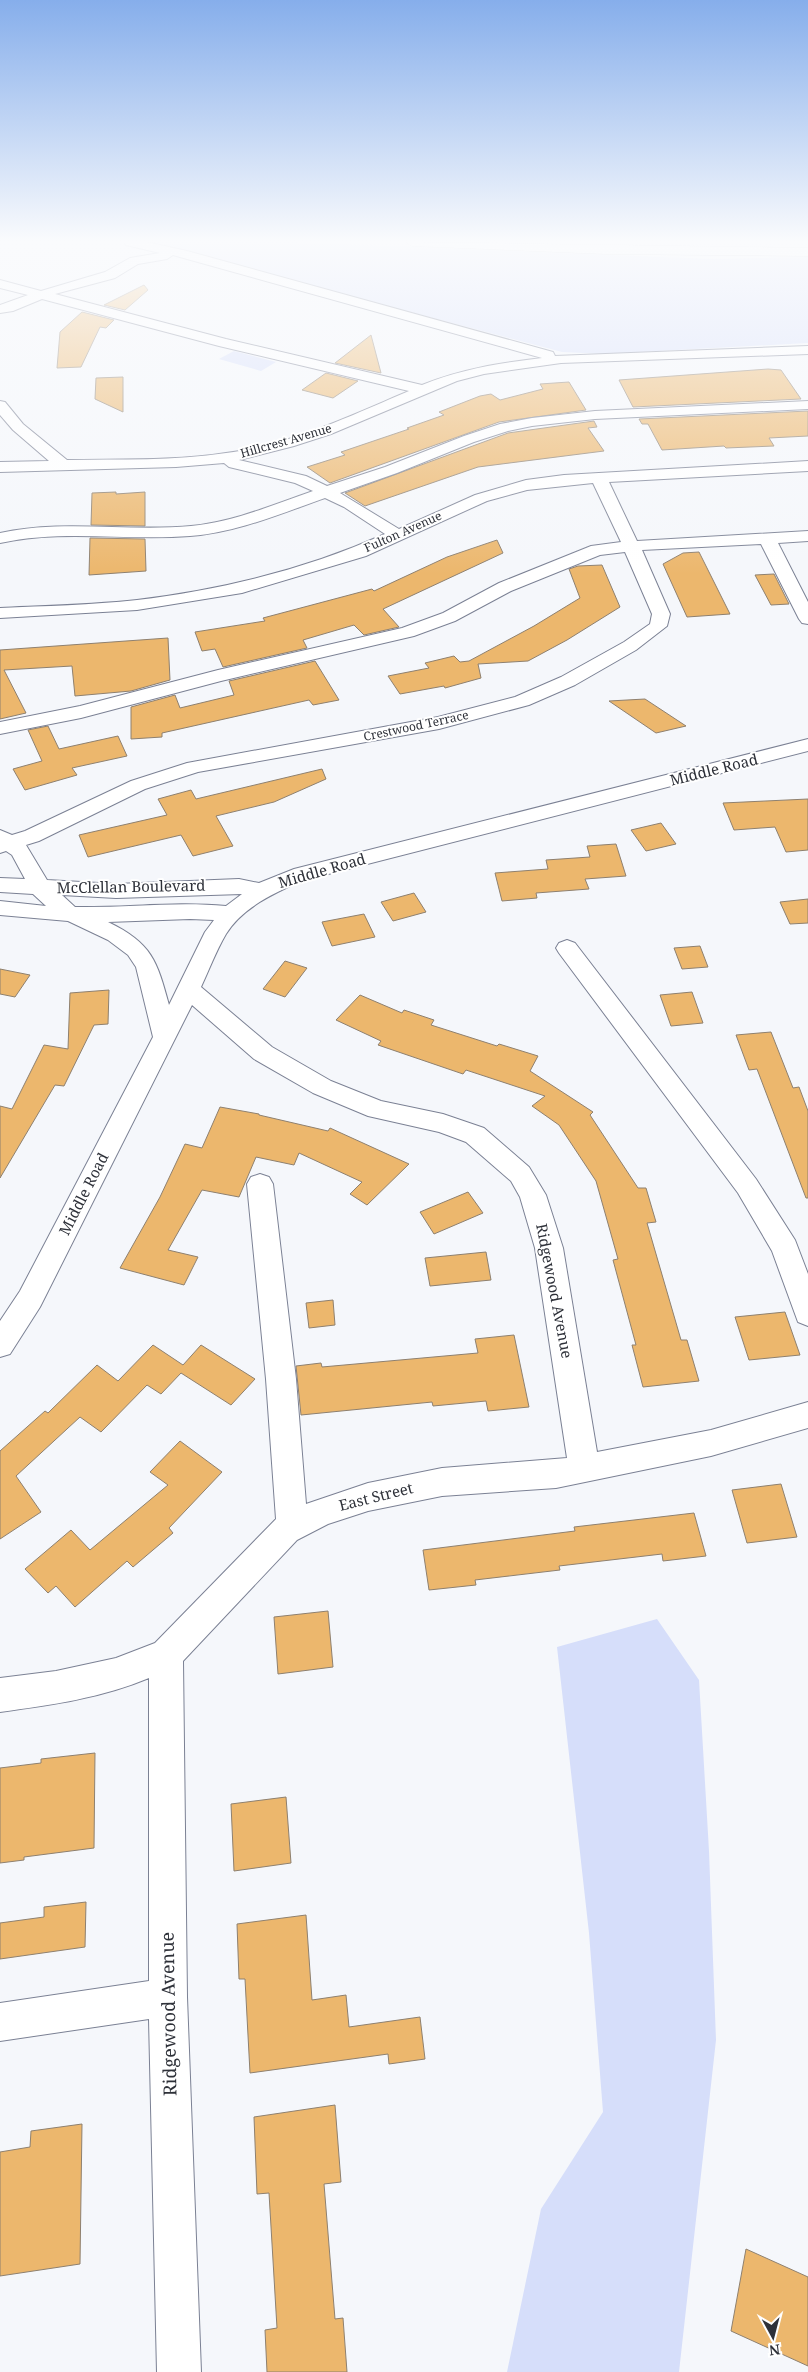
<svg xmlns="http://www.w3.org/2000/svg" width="808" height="2372" font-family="'Noto Serif',serif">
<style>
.green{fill:#d6defa}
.building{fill:#ecb76d;stroke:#8e806f}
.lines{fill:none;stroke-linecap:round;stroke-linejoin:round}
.minor-casing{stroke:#7b8194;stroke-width:2}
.major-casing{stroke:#7b8194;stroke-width:1}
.minor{fill:#fff;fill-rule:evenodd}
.major{fill:#fff;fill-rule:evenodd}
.labels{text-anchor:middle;stroke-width:4;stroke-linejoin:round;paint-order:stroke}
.far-street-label{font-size:12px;fill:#2e3139;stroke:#fff}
.street-label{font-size:15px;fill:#2e3139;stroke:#fff}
.near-street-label{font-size:18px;fill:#2e3139;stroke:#fff}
</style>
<rect width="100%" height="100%" fill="#f5f7fb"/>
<!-- green -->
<path class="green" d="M144,242h147l421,17 96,-2v86l-204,11 -42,-2z
M234,351l42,11 -15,9 -42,-12z
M657,1619l42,61 10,171 7,189 -37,332h-172l34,-163 62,-97 -14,-179 -32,-286z"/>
<!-- building -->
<path class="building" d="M144,285l4,5 -23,20 -21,-5z
M82,312l32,8 -8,8 -6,-1 -19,40 -24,1 3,-36z
M371,335l10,38 -46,-10z
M768,369l13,1 20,29 -168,8 -14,-27z
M326,373l32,8 -25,17 -31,-8z
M123,377v35l-28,-13 1,-21z
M569,382l17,28 -87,12 -169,61 -23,-16 38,-12 -4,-3 68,-23 -2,-1 37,-13 -5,-3 41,-16 11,-2 9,6 43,-11 -3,-5z
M808,411v25l-39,2 5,8 -48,2 -2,-2 -62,4 -14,-26h-6l-3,-5z
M594,421l3,6 -9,1 16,23 -126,16 -113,39 -20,-13 163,-60z
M116,492v2l29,-2v34l-54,-1 1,-32z
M90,538l55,1 1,32 -57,4z
M497,540l6,13 -120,56 16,18 -35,8 -10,-10 -51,15 4,8 -84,19 -8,-18 -13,2 -7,-19 70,-11 -2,-3 109,-29 2,2 73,-34z
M699,552l31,62 -43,3 -24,-53 20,-11z
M602,565l18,42 -53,33 -39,21 -50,3 3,14 -36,10 -1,-2 -44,8 -12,-18 41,-8 -4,-5 29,-7 6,6 9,-1 65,-35 46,-28 -11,-29 9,-3z
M774,574l15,30 -18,1 -16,-30z
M168,638l2,42 -39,11 -56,5 -3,-30 -68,4 22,43 -26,6v-69z
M315,661l24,39 -26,5 -4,-5 -147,33v4l-31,2v-32l44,-12 5,13 54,-13 -5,-14z
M645,699l41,27 -30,7 -47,-32z
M48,726l11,23 59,-13 9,20 -55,12 5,7 -52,15 -12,-21 29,-8 -14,-31z
M322,769l4,10 -52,23 -58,14 17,30 -40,10 -12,-21 -93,22 -9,-22 88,-20 -9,-16 33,-9 5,9z
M808,799v51l-22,2 -11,-25 -41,3 -11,-27z
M661,823l15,21 -30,7 -15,-21z
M616,844l10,32 -41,3 4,10 -53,4 1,5 -35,3 -7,-28 53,-4 -2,-9 44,-3 -3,-11z
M414,893l12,19 -33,9 -12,-19z
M808,899v24l-18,1 -10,-22z
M364,914l11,23 -43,9 -10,-24z
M700,946l8,21 -26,2 -8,-21z
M285,961l22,7 -22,29 -22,-8z
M0,969l30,6 -15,22 -15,-3z
M109,990l-1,34 -14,1 -30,61 -9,-1 -55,93v-72l12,3 32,-64 24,4 2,-56z
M692,992l11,31 -32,3 -11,-31z
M360,995l42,18 2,-3 30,10 -3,5 66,21 2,-2 39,12 -8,15 63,41 -3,3 48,73h8l10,34 -9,1 34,117h6l12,41 -56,6 -11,-42h4l-23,-85 5,-1 -22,-78 -37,-56 -27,-19 13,-10 -79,-26 -3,4 -85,-29 3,-4 -45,-21z
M771,1032l22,56 6,-1 9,24v87h-2l-49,-129 -8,1 -13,-35z
M220,1107l39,7v1l69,16 2,-3 79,36 -42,41 -17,-11 12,-12 -63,-29 -5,12 -38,-8 -17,40 -37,-7 -34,60 30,7 -14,28 -64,-17 40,-71 25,-53 17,4z
M468,1192l15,21 -49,21 -14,-22z
M486,1252l5,28 -61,6 -5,-28z
M333,1300l2,25 -26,3 -3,-25z
M785,1312l15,43 -51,5 -14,-43z
M514,1335l15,72 -41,4 -2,-10 -53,5 -1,-4 -131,13 -5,-49 25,-3 1,4 156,-14 -3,-14z
M153,1345l30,20 18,-20 54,34 -24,26 -50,-32 -20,21 -14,-9 -46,47 -21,-15 -64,59 25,36 -41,27v-88l45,-40 3,2 49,-48 21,16z
M180,1441l42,31 -53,56 4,5 -40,34 -6,-6 -52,46 -19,-21 -8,7 -23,-24 46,-39 19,20 78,-65 -18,-13z
M781,1484l16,53 -50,6 -15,-53z
M694,1513l12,43 -43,5 -1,-7 -103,12 1,4 -85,10 1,5 -47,5 -6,-40 152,-19 -1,-4z
M328,1611l5,56 -55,7 -4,-57z
M95,1753l-1,95 -70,9v3l-24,3v-95l41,-5v-4z
M286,1797l5,66 -57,8 -3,-67z
M86,1902l-1,45 -85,12v-36l44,-6v-10z
M306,1915l6,85 34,-5 3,32 71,-10 5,42 -36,5 -1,-10 -138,19 -5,-94h-6l-2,-55z
M335,2105l6,77 -17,2 11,135 8,-1 4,54h-80l-2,-42 12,-2 -8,-135 -12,1 -3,-77z
M82,2124l-2,140 -80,12v-124l30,-5 1,-16z
M746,2249l62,28v89l-77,-35z"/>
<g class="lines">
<defs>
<path id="minor" d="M124,242h22l41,9 366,101 2,4 253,-10v8l-247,9 -77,11 -27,7 -126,53 -37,12 -55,14 67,16 21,10 58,-19 79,-31 36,-12 32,-6 63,-7 213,-10v8l-213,10 -63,7 -24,5 -34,11 -77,31 -57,20 59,36 76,-34 51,-15 38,-5 244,-14v10l-199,11 28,59 171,-10v10l-30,2 30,59v22l-6,-1 -3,-4 -38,-75 -119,6 28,64 -3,12 -31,24 -61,35 -46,20 -90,24 -241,43 -53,17 -106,52 -13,4 21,35 69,4 123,-5 20,4 35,-14 514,-130v12l-507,130c-27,12 -59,27 -75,53 -10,17 -17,36 -25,53l71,60 59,34 50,20 62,13 41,14 45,39 17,28 17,53 34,204 114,-22 97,-28v26l-97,28 -155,32 -114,8 -74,15 -40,13 -31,16 -114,121 4,336 14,375h-44l-8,-353 -149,22v-38l149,-22v-303c-48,20 -97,27 -149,34v-34l56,-7 60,-13 39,-15 121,-124 -10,-140 -19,-195 4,-7 9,-3 9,3 4,7 23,195 10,125 62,-21 74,-15 125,-10 -32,-210 -15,-51 -9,-16 -45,-39 -27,-10 -71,-16 -55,-23 -59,-34 -62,-54 -152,302 -30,47 -10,3v-36l20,-30 133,-254 -17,-70 -8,-12 -20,-15 -40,-19 -68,-6v-14l46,5 -13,-12 -33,-2v-14l25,1 -13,-24 -6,-4 -6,2v-23l12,5 13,-4 106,-50 56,-18 251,-46 77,-20 46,-20 63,-35 26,-18 2,-10 -27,-62 -25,3 -89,36 -56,30 -41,15 -193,45 -140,37 -81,16v-12l80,-16 138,-36 184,-42 41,-15 56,-30 92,-37 30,-4 -28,-59 -66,7 -40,11 -121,55 -124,37 -105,17 -137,8v-10c45,-2 91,-3 137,-8 84,-10 170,-31 248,-66l-41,-27 -19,-9c-43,15 -89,35 -135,38 -64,5 -127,-7 -190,7v-10c63,-14 127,-1 191,-7 42,-4 82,-21 122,-35l-18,-8 -66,-16 -5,-4 -48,4 -176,5v-10l49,-1 -36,-31 -13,-15v-14l5,1 18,22 44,36c53,-1 107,1 159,-7 64,-8 124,-37 183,-62l-190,-45 -177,-47 -29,12 -13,2v-8l28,-10 -28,-7v-8l41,11 64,-19 25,-14 30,-5 -34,-8zM173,255l7,2 362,101c-42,5 -81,11 -120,27l-196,-46 -171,-45 60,-16 23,-14 29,-5zM242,894l-16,12c-49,-5 -101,2 -151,1l-13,-12 54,3zM190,919l24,1 -9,12 -36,73c-12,-44 -17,-62 -61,-83z
M567,940l8,3 181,236 39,61 13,34v52l-10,-4 -26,-71 -34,-58 -179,-240 -3,-5 3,-5z"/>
<path id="major" d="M406,242l402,6v8l-202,-2 -194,-8z"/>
</defs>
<!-- minor casing -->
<use href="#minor" class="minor-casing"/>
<!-- major casing -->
<use href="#major" class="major-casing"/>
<!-- minor -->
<use href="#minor" class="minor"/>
<!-- major -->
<use href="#major" class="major"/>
</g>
<!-- sky -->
<linearGradient id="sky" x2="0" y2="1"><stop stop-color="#86aeeb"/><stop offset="0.42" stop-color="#fafbfd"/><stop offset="1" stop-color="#fafbfd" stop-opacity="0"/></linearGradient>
<rect width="808" height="574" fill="url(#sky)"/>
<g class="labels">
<!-- far-street labels -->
<g class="far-street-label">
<text transform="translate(286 441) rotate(-16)" y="4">Hillcrest Avenue</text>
<text transform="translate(403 532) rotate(-24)" y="4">Fulton Avenue</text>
<text transform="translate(416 726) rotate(-12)" y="4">Crestwood Terrace</text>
</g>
<!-- street labels -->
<g class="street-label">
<text transform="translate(714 770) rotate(-14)" y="5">Middle Road</text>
<text transform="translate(322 871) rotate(-16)" y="5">Middle Road</text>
<text transform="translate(131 887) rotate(-1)" y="5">McClellan Boulevard</text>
<text transform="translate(84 1194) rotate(-63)" y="5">Middle Road</text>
<text transform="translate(554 1291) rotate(79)" y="5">Ridgewood Avenue</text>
<text transform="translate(376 1497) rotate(-14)" y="5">East Street</text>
</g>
<!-- near-street labels -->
<g class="near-street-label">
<text transform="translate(169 2014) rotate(-91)" y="6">Ridgewood Avenue</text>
</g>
</g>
<!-- north arrow -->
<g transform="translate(773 2337) rotate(173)" stroke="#ffffff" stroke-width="4" paint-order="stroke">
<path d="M0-4L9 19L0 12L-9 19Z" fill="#2e3139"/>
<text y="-8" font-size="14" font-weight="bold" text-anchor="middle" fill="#2e3139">N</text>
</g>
</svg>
